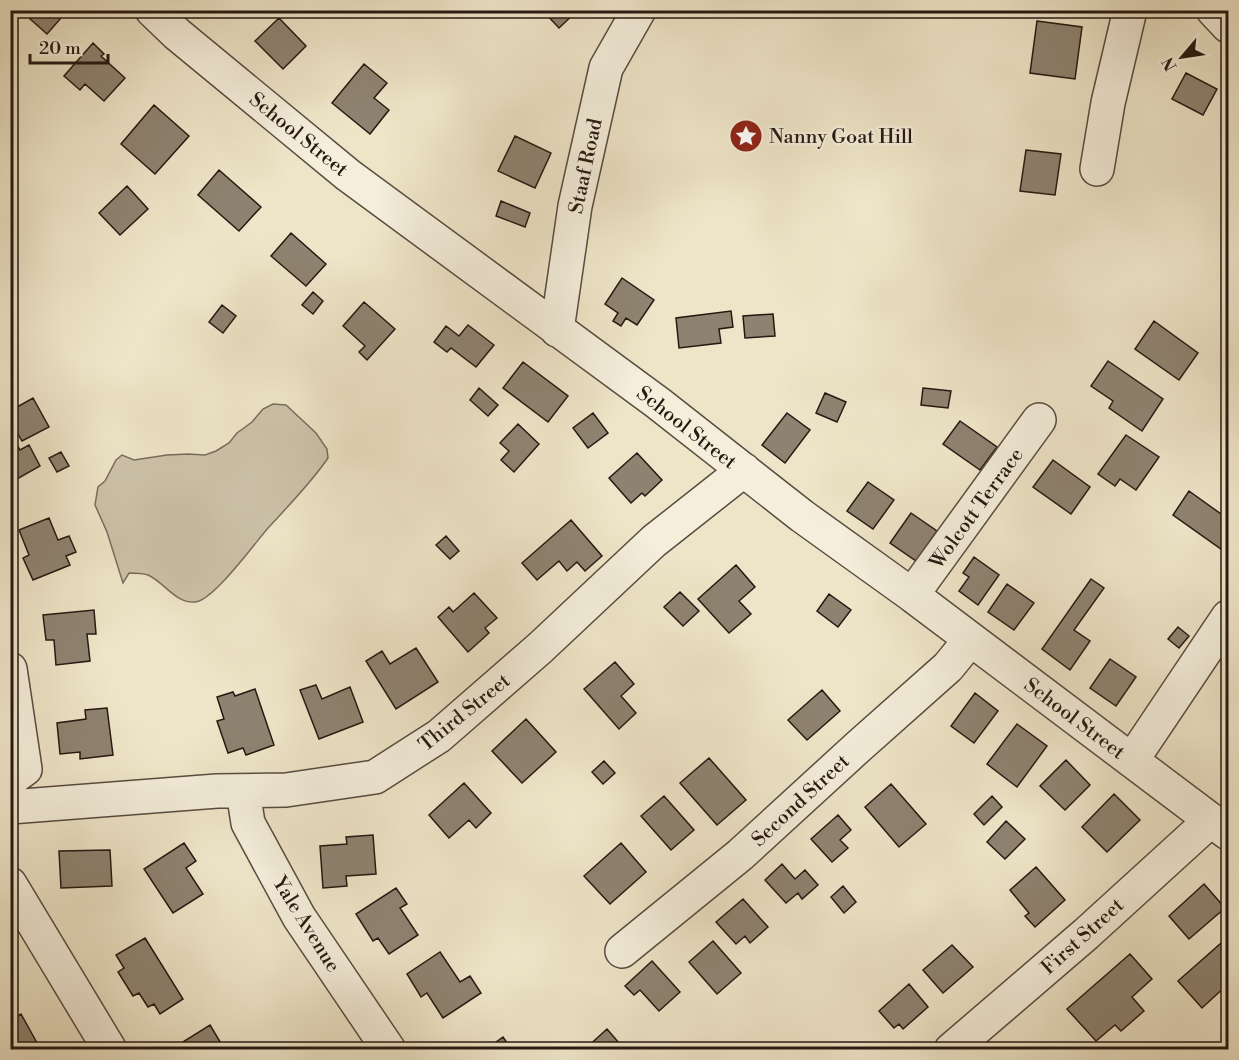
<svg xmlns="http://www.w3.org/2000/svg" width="1239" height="1060" font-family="'Libre Bodoni',serif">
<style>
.green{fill:#ccc2a9;stroke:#796d5e;stroke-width:1.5}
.building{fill:#8e8371;stroke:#261812;stroke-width:1.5}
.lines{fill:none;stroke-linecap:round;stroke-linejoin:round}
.minor-casing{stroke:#584b40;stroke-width:36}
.minor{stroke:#f4eedb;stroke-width:33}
.labels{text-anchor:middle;stroke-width:4.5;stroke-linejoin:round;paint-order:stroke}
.street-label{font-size:20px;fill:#261812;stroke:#f4eedb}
.poi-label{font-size:20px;fill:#261812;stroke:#f4eedb;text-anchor:start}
</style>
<rect width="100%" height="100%" fill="#eee5c8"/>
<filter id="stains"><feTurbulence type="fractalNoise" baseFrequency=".00333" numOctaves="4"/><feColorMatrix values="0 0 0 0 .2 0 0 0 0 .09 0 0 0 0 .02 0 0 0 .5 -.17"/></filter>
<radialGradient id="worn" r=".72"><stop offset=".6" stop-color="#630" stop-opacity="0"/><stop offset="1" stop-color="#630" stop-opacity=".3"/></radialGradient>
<!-- green -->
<path class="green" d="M273,404l13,1 30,28 11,16 1,9c-17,25 -39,47 -60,70 -13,15 -55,73 -73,74 -19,2 -31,-20 -47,-27 -6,-2 -13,-2 -19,-2l-6,10 -16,-51 -12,-27 3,-18 7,-6 11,-21 6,-5 12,5 33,-5 21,-1 17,1 11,-4 13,-8 8,-10 15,-11 11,-13z"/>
<!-- building -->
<path class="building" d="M20,10h48l-21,24z
M548,10h30l-19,18 -14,-15z
M279,18l27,28 -23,23 -28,-28z
M1037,21l45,6 -7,52 -45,-6z
M93,43l11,11 -3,2 24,22 -21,23 -19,-17 -5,6 -16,-14z
M364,64l23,19 -13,15 15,12 -19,24 -38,-31z
M1186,73l31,16 -14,26 -31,-16z
M154,105l35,31 -34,38 -34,-30z
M515,136l36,17 -16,35 -37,-17z
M1026,150l35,4 -6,41 -35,-4z
M219,170l42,37 -22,24 -41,-36z
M127,186l21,23 -28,26 -21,-22z
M501,201l29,12 -5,14 -29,-11z
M291,233l35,31 -20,22 -35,-30z
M622,278l32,22 -17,25 -11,-7 -5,8 -8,-5 5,-8 -13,-9z
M313,292l10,9 -10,13 -11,-9z
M364,302l31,27 -28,31 -8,-8 6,-6 -22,-20z
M222,305l14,11 -13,17 -14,-11z
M731,311l2,16 -14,2 2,14 -42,5 -3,-30z
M773,314l2,22 -30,2 -2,-22z
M1154,321l44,32 -19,27 -44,-31z
M468,325l26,20 -18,22 -25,-19 -4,4 -13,-10 12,-16 13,10z
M1108,361l55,38 -21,32 -33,-23 4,-7 -22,-15z
M523,362l45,34 -20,26 -45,-34z
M479,388l19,17 -10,11 -18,-16z
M923,388l28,3 -3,17 -27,-3z
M825,393l21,9 -9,20 -21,-9z
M33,398l16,29 -27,14 -12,-21v-9z
M593,413l15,20 -20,15 -15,-20z
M787,413l23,17 -25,33 -23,-18z
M960,421l37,26 -17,23 -37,-26z
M518,424l21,20 -25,28 -13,-12 8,-9 -9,-8z
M10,434l10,16 9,-5 11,21 -30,17z
M1126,435l33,22 -23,33 -16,-11 -5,7 -17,-12z
M61,452l8,14 -12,6 -8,-14z
M637,453l25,27 -17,16 -3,-3 -11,10 -22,-25z
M1053,460l37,27 -19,27 -38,-27z
M868,482l26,18 -21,29 -26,-18z
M1189,491l39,28v35l-55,-39z
M911,513l26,18 -21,30 -26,-18z
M49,518l9,22 11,-4 7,16 -10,4 4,9 -37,15 -10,-22 6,-3 -10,-25z
M571,520l31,36 -17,15 -8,-9 -10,9 -8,-10 -22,19 -15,-17z
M446,536l13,15 -9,8 -14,-14z
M974,557l25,18 -21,30 -19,-14 10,-14 -6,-4z
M736,565l19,22 -16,14 12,13 -22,19 -31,-34z
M1091,579l13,9 -30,42 16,11 -20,29 -28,-21z
M1007,584l27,19 -20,27 -26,-18z
M680,592l19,19 -16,15 -19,-19z
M474,593l23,25 -12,10 4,5 -21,19 -30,-35 11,-10 4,5z
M829,594l22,16 -13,17 -21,-16z
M94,610l2,24h-9l3,27 -34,4 -2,-25h-8l-3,-25z
M1178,627l11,9 -10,12 -11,-9z
M416,648l22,34 -42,27 -30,-48 16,-10 8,13z
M1110,659l26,18 -20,29 -26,-18z
M615,662l19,22 -13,12 15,17 -17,16 -35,-40z
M316,685l6,14 28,-12 13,35 -44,17 -19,-49z
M255,689l19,56 -28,10 -3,-7 -15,5 -11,-32 7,-2 -7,-22 16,-5 2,4z
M822,690l18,21 -33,29 -19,-20z
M975,693l23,18 -24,32 -23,-17z
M107,708l6,47 -33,4v-7l-20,2 -3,-31 29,-4 -1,-9z
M526,719l30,33 -34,31 -30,-32z
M1017,724l30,22 -30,41 -30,-23z
M709,758l37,42 -29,25 -37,-42z
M1066,760l24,25 -25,25 -25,-24z
M604,761l11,12 -12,11 -11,-12z
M464,783l27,30 -15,15 -7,-8 -20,18 -20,-23z
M891,784l35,40 -27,23 -34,-40z
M1114,794l26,26 -33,32 -25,-25z
M664,796l30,34 -23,20 -30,-34z
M992,796l10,11 -18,18 -10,-11z
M838,815l13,15 -11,10 8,8 -16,14 -21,-23z
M1006,821l19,18 -20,20 -18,-17z
M373,835l3,39 -30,2 1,10 -24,2 -3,-42 27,-2 -1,-7z
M184,843l12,18 -10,7 17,26 -30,19 -29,-44z
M621,843l25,29 -36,32 -26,-28z
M110,850l2,36 -51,2 -2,-37z
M782,864l13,15 10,-9 13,15 -16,14 -4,-6 -12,10 -21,-23z
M1036,867l29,33 -30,27 -10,-11 4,-3 -19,-23z
M1204,884l21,24 -36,31 -20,-23z
M843,886l13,16 -12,11 -13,-16z
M396,888l11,16 -7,4 18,27 -29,19 -11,-16 -5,3 -17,-27z
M743,899l25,28 -18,16 -5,-7 -9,8 -20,-22z
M1228,937v47l-26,24 -24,-27z
M145,938l38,61 -23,15 -6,-10 -6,3 -9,-14 -6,3 -15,-24 6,-4 -8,-13z
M713,941l28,32 -24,21 -28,-32z
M952,945l21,22 -30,26 -20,-23z
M440,952l20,30 10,-6 11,17 -38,25 -16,-25 -6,4 -14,-23z
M1130,954l22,25 -20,18 12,14 -23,20 -6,-6 -19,16 -29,-32z
M652,961l28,31 -21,19 -19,-21 -6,5 -9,-9z
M909,984l19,23 -25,22 -4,-5 -5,4 -15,-17z
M21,1014l20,36h-31v-30z
M210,1025l15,25h-55z
M607,1029l18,21h-39l-1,-1z
M503,1037l9,13h-27z"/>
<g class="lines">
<defs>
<path id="minor" d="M152,10l25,24 171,141 310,228 144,113 110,79 316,238
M1213,10l15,16
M1097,169l11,-66 22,-93
M557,330l18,-124 31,-138 33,-58
M912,595l127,-175
M10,669l15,100 -15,11
M1132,760l96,-143
M243,791l5,32 51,94 90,133
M10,807l207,-16 69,-1 89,-13 64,-41 101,-88 114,-107 90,-71
M10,884l100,166
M622,951l118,-96 118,-108 90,-80 22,-27
M951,1050l135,-116 125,-114"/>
</defs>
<!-- minor casing -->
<use href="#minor" class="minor-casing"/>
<!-- minor -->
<use href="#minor" class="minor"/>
</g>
<!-- icons -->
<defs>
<symbol id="sight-disc" viewBox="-11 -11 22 22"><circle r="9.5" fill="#8f2418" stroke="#f4eedb"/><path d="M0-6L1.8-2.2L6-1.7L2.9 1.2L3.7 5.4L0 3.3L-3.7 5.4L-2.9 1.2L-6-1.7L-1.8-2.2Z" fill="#fff"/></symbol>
</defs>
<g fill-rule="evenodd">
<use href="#sight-disc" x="727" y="117" width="38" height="38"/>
</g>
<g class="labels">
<!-- street labels -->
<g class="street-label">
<text transform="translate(299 134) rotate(39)" y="7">School Street</text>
<text transform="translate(585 166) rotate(-78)" y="7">Staaf Road</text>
<text transform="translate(687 427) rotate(38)" y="7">School Street</text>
<text transform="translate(976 508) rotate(-54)" y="7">Wolcott Terrace</text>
<text transform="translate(464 712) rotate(-39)" y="7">Third Street</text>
<text transform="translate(1075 718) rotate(37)" y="7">School Street</text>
<text transform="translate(800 800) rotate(-43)" y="7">Second Street</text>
<text transform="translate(307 924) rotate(58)" y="7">Yale Avenue</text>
<text transform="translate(1082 936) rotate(-42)" y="7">First Street</text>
</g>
<!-- poi labels -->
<g class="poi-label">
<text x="769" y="143">Nanny Goat Hill</text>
</g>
</g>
<!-- margin -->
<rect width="1239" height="1060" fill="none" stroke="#eee5c8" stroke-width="36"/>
<rect x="12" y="12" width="1215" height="1036" fill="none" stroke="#261812" stroke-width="3"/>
<rect x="18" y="18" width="1203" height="1024" fill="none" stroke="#261812" stroke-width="1.5"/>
<!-- north arrow -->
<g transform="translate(1182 57) rotate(241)" stroke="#f4eedb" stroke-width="4.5" paint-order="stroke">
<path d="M0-4.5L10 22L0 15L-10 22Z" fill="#261812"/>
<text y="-9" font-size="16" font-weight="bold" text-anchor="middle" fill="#261812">N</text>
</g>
<!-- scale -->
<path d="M30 54v9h78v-9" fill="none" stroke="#261812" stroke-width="3"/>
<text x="39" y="54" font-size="18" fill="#261812" stroke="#f4eedb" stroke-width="4.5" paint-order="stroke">20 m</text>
<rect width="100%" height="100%" filter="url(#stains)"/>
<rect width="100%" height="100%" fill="url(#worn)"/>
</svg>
